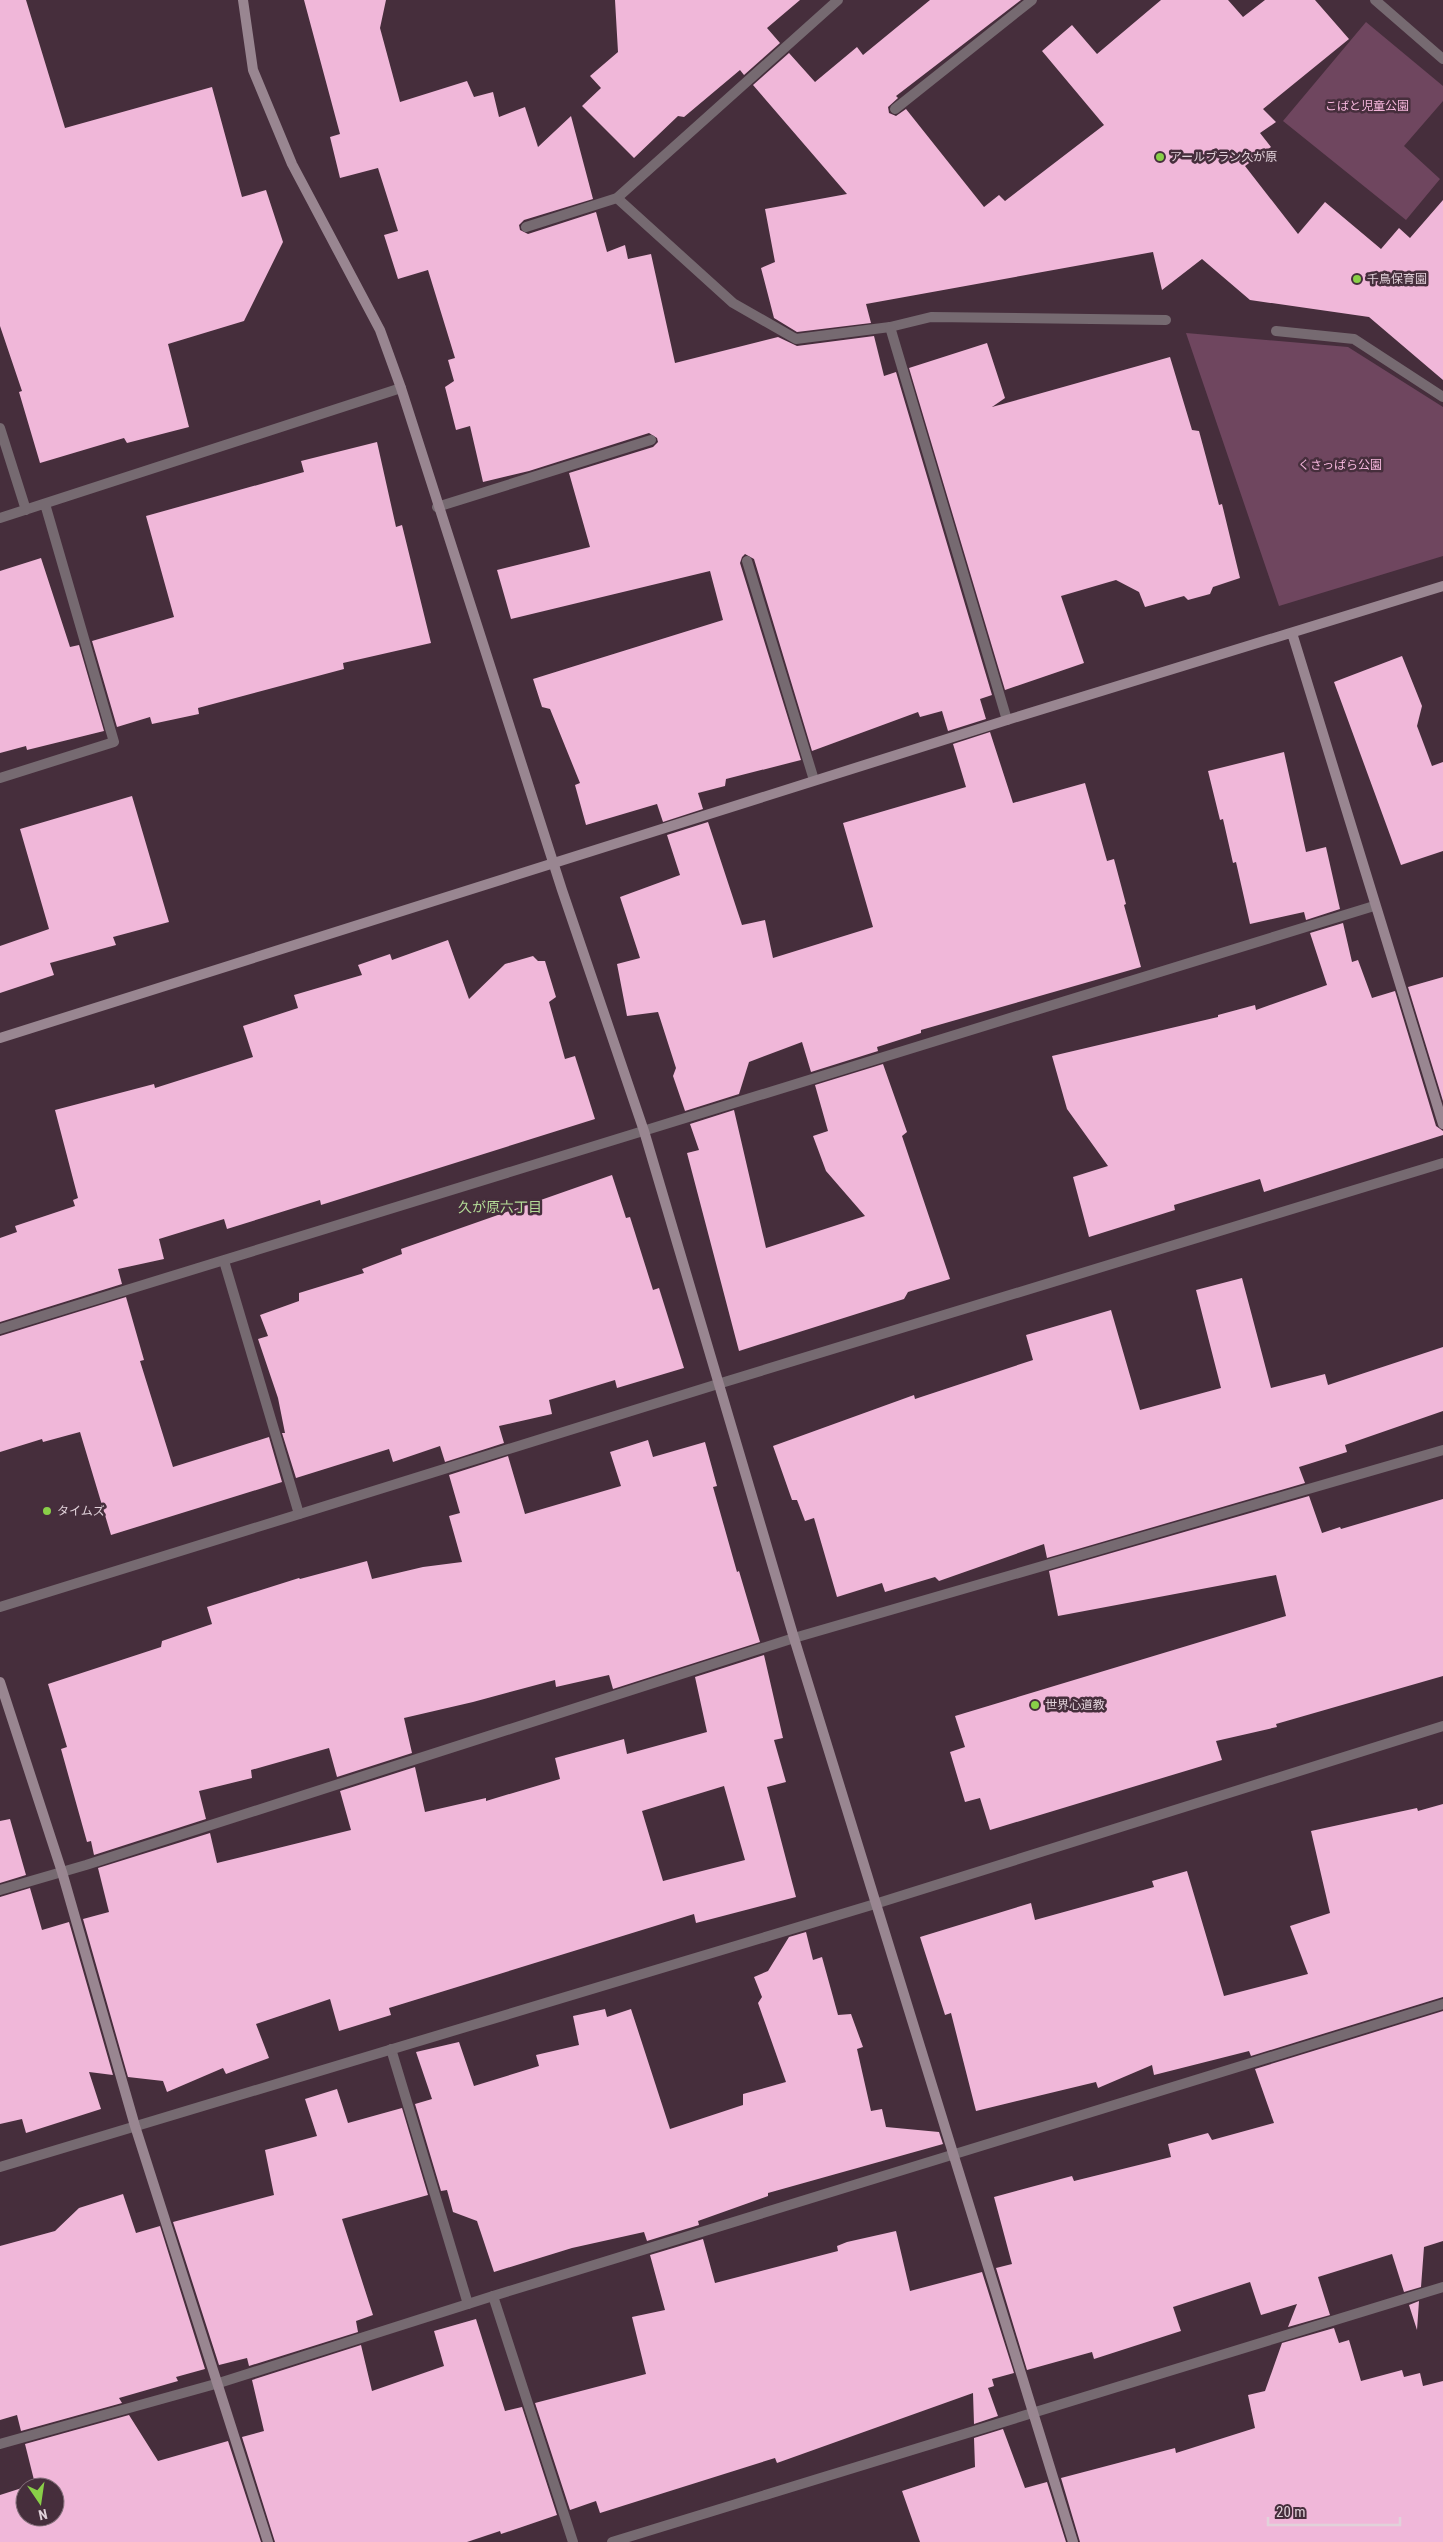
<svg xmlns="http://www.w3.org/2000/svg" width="1443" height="2542" font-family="'Roboto Condensed','Noto Sans JP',sans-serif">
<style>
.green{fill:#6f465f}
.building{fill:#f0b7d9;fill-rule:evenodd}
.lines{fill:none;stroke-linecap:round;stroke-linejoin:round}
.lane{stroke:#766a71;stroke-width:10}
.street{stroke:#766a71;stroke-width:10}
.secondary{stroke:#998691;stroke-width:10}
.poi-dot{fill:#89cf48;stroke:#462e3c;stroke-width:2}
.labels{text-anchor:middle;stroke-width:5;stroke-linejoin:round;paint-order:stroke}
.park-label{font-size:12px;fill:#f6b7dd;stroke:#462e3c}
.poi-label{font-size:12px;fill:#e1d2da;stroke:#462e3c;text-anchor:start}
.neighbourhood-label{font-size:14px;fill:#b3db97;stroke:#462e3c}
</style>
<rect width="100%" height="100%" fill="#462e3c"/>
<!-- green -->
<path class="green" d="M1366,22l77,64v15l-39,45 36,33 -34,41 -123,-99z
M1186,333l162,14 95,60v149l-164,50z"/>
<!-- building -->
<path class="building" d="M0,0h26l39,128 147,-41 30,110 24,-7 17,52 -39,79 -76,23 21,83 -62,16 -3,-5 -84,25 -21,-71 3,-1 -22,-65z
M304,0h82l-6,28 20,74 67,-21 7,16 19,-5 6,25 26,-10 13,40 33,-31 22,83 -69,21 -5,5 1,5 8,4 68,-22 11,40 18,-7 3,14 23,-5 24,109 103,-26 19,9 77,-10 10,40 12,-4 96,323 -12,4 6,20 -38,12 -6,-20 -22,6 -2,-5 -106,39 -58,-192 -9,-5 -3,3 -2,6 61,197 -75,19 -1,7 -27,7 5,16 -40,13 -6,-18 -71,21 -11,-40 5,-2 -30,-74 -8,-2 -9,-28 190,-59 -13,-49 -199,48 -14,-49 93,-23 -21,-74 84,-26 5,-5 -1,-4 -8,-5 -120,38 -46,11 -13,-56 -14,4 -11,-43 9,-6 -6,-21 7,-2 -27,-88 -30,9 -14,-44 14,-4 -20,-63 -38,10 -10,-41 10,-3z
M615,0h185l-33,28 13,15 -36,32 -4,-5 -56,47 -6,-1 -44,42 -52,-52 19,-18 -11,-12 28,-24z
M930,0h91l-125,96 2,2 -10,9 1,6 7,3 10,-7 78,98 15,-12 6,6 99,-76 -62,-74 30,-26 25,29 64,-54h67l15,17 22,-17h50l34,39 -86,70 13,13 -16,11 11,14 -26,19 53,68 27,-32 56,47 18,-21 11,10 33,-38v180l-74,-63 -119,-17 -48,-41 -40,31 -9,-38 -287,52 5,19 -74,9 -23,-14 -13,-50 14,-6 -10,-53 82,-15 -94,-109 36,-32 26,29 42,-35 6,8z
M987,343l18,55 -13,9 178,-50 22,73 7,1 20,74 3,-1 18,74 -27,9 -3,7 -22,6 -4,-4 -39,11 -6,-15 -23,-12 -55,16 23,67 -79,27 -96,-322z
M377,442l19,85 6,-2 29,118 -88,20 1,6 -146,39 1,6 -47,10 -2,-7 -33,10 -25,-86 82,-24 -28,-101 158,-44 -3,-11z
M41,558l29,89 9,-2 25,86 -77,19 -1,-4 -26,7v-182z
M1402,656l20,50 -5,20 15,40 11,-4v89l-42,14 -67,-183z
M990,732l23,71 72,-20 22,78 7,-2 12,45 -2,1 17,62 -220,63v3l-44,14 1,4 -67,21 -9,-30 -53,20 -10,32 -54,17 -12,-35 3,-8 -18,-56 -31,4 -10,-52 23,-6 -20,-61 60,-22 -13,-40 41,-13 34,103 23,-5 8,38 100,-31 -30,-104 123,-36 -13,-43z
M1284,752l22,100 20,-5 14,62 -34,11 -2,-8 -54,12 -14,-62 -3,1 -10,-44 -3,1 -12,-49z
M132,796l37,126 -56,15 3,8 -66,18 4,12 -54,18v-47l49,-17 -29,-100z
M1343,923l9,39 6,-2 14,38 23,-7 41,135 7,5v4l-179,57 -4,-13 -86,26 1,5 -86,27 -16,-60 35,-11 -41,-57 -15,-53 166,-39v-2l37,-10 1,5 71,-25 -17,-52z
M448,940l21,59 36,-35 28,-8 5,5h7l11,36 -7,5 16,57 10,-3 20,63 -274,86 -1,-5 -93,29 -3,-10 -65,20 5,20 -46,10 4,15 -122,38v-84l17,-6 -2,-6 60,-20 -2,-6 5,-2 -23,-88 99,-26 1,4 98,-31 -10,-31 55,-18 -4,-13 68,-20 -4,-10 32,-11 2,6z
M1443,977v124l-35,-114z
M883,1064l24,68 -5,4 48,143 -42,13 -4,7 -165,52 -52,-198 12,-3 -9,-26 44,-14 32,138 99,-32 -39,-45 -13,-35 15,-5 -13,-46z
M612,1175l14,43 4,-1 23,73 6,-2 25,80 -67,20 -2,-8 -66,20 3,14 -53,12 5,17 -59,19 -5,-16 -47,16 -4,-13 -93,29 -14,-45h3l-7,-35 -20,-59 10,-3 -8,-21 39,-14v-8l65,-20 -2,-4 40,-15 -1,-5z
M1242,1278l29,110 54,-14 3,11 115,-38v64l-98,34 2,7 -48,15 6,16 -258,75 -3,-14 -105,37 -4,-4 -50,15 -3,-9 -45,14 -23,-79 -9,3 -8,-21h-5l-19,-54 141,-51 1,4 118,-39 -7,-25 85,-25 29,100 81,-22 -25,-98z
M126,1297l18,63 -4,1 33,106 96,-30 13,45 -171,53 -31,-103 -37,10 -1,-3 -42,13v-116z
M648,1440l5,17 52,-15 12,44 -4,1 24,85 2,-1 21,71 -147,47 -4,-14 -53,12 -1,-7 -82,22 -69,16 8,35 -75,24 -8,-29 -78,22 1,8 -53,13 7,28 -112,36 -3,-14 -4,1 -26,-93 6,-2 -19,-63 113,-37 1,-6 50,-17 -5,-17 92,-29 1,1 67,-18 5,18 51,-12 39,-5 -13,-46 11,-3 -11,-38 59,-19 17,58 96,-28 -11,-34z
M1309,1496l13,37 18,-6 1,2 102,-30v177l-167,48 1,3 -61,14 6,19 -232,70 -10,-32 -15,4 -15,-50 15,-5 -10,-31 331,-100 -10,-41 -218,41 -9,-45z
M764,1655l19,83 -9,2 12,42 -19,5 29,110 -100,26 -2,-9 -305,94 2,7 -52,16 -9,-32 -74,25 13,34 -43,16 -3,-6 -56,24 -4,-11 -35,-4 -45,-158 26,-7 -11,-44 112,-35 7,30 134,-33 -11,-39 75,-24 10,45 61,-14v3l74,-22 -5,-21 69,-19 3,15 80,-22 -12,-55zM724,1786l21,74 -82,21 -21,-70z
M1443,1804v193l-192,59 -2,-5 -95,24 -2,-10 -54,23 -2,-6 -120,29 -25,-98 -6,2 -25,-78 111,-34 4,17 119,-33 -2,-6 35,-10 37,125 84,-22 -18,-48 40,-13 -19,-82 106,-23 1,3z
M10,1819l16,56 -26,8v-62z
M30,1888l12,42 27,-8 44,153 -24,-3 12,37 -75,24 -4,-14 -22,5v-227z
M806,1932l7,28 9,-3 16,58 13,-1 12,33 -6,2 14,62 11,-2 4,18 53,5 4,12 -175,49v3l-70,25 1,4 -52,16 -3,-9 -72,16 -78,24 -17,-51 -24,-9 -6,-22 -6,1 -26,-87 17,-5 -16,-47 43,-10 15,44 65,-20 -3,-11 43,-10 -6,-29 32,-7 2,8 24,-8 39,120 73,-24v-11l43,-12 -28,-79 4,-6 -8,-20 14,-6 21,-34z
M1443,2011v230l-19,6 -3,40 -17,5 -12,-38 -74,23 12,38 -42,12 9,-23 -36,11 -11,-33 -77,25 8,24 -87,28 -2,-7 -65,18 -31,-102 16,-4 -18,-67 78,-21 2,5 97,-24 -3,-13 40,-11 4,7 62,-17 -19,-54z
M337,2089l11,34 54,-15 26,87 -86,24 31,96 -17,6 2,11 -109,34 -2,-8 -28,7 -46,-143 101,-27 -9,-45 52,-14 -12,-37z
M123,2194l13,39 24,-7 45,143 -29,8 2,4 -59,17 3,5 -101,28 -4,-16 -17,5v-174l55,-15 24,-23z
M896,2231l14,60 72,-19 32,101 -22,6 2,7 -6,2 10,28 -24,8 -1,-31 -196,70 -2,-5 -175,55 -4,-12 -26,9 -35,-107 111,-29 -14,-57 33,-7 -15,-55 53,-16 12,44 123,-32 -1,-5 10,-4z
M1419,2301l-2,29 -8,-25z
M476,2319l29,92 17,-4 35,108 -56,19 -1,-3 -33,11h-192l-33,-105 22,-6 -12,-51 109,-35 11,46 72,-25 -10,-35z
M1334,2328l5,15 10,-3 12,41 41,-11 2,7 16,-4 3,13 20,-5v161h-363l-19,-64 114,-30 1,5 79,-25 -7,-33 17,-4 17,-48z
M129,2415l29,46 70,-20 33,101h-261v-47l25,-8v30h30v-30h-30l10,-3 -10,-40z
M1003,2429l22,59 22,-6 19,60h-146l-18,-51 73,-24 -1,-29z"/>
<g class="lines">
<!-- lane -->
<path class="lane" d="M617,198l116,105 63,36 94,-12 41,-10 235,3
M1276,331l78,8 89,58
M747,561l67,219
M224,1261l75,253
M0,1329l1374,-423
M391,2049l77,255
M493,2296l80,246"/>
<!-- street -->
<path class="street" d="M1375,0l68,59
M895,109l137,-109
M526,227l91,-29 221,-198
M890,327l117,393
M0,428l26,82
M437,507l214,-67
M0,518l401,-130
M0,778l114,-36 -69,-238
M0,1607l718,-223 725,-221
M0,1890l86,-25 708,-227 649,-188
M0,2167l875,-263 568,-178
M0,2444l219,-61 274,-87 950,-292
M612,2542l831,-255"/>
<!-- secondary -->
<path class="secondary" d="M243,0l10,70 39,94 88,166 21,58 161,502 82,241 150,507 279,904
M1292,633l151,491
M0,1038l1007,-318 436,-134
M0,1682l62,190 73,254 133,416"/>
</g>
<!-- markers -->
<g class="poi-dot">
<circle cx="1160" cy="157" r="5"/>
<circle cx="1357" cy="279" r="5"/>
<circle cx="47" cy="1511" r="5"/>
<circle cx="1035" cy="1705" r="5"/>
</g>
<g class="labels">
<!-- park labels -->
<g class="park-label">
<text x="1367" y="110">こばと児童公園</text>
<text x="1340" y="469">くさっぱら公園</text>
</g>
<!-- poi labels -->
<g class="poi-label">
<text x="1170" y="161">アールブラン久が原</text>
<text x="1367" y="283">千鳥保育園</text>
<text x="57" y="1515">タイムズ</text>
<text x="1045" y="1709">世界心道教</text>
</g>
<!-- neighbourhood labels -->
<g class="neighbourhood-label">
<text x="500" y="1212">久が原六丁目</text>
</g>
</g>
<!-- north arrow -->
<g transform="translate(40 2502) rotate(167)"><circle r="24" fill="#462e3c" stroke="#84707b"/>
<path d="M0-4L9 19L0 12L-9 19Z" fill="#89cf48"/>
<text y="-8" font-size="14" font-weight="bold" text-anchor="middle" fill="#e1d2da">N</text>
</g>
<!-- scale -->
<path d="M1268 2517v8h132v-8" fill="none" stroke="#e1d2da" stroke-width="2.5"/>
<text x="1276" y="2517" font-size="15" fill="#e1d2da" stroke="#462e3c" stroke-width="4" paint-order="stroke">20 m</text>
</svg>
